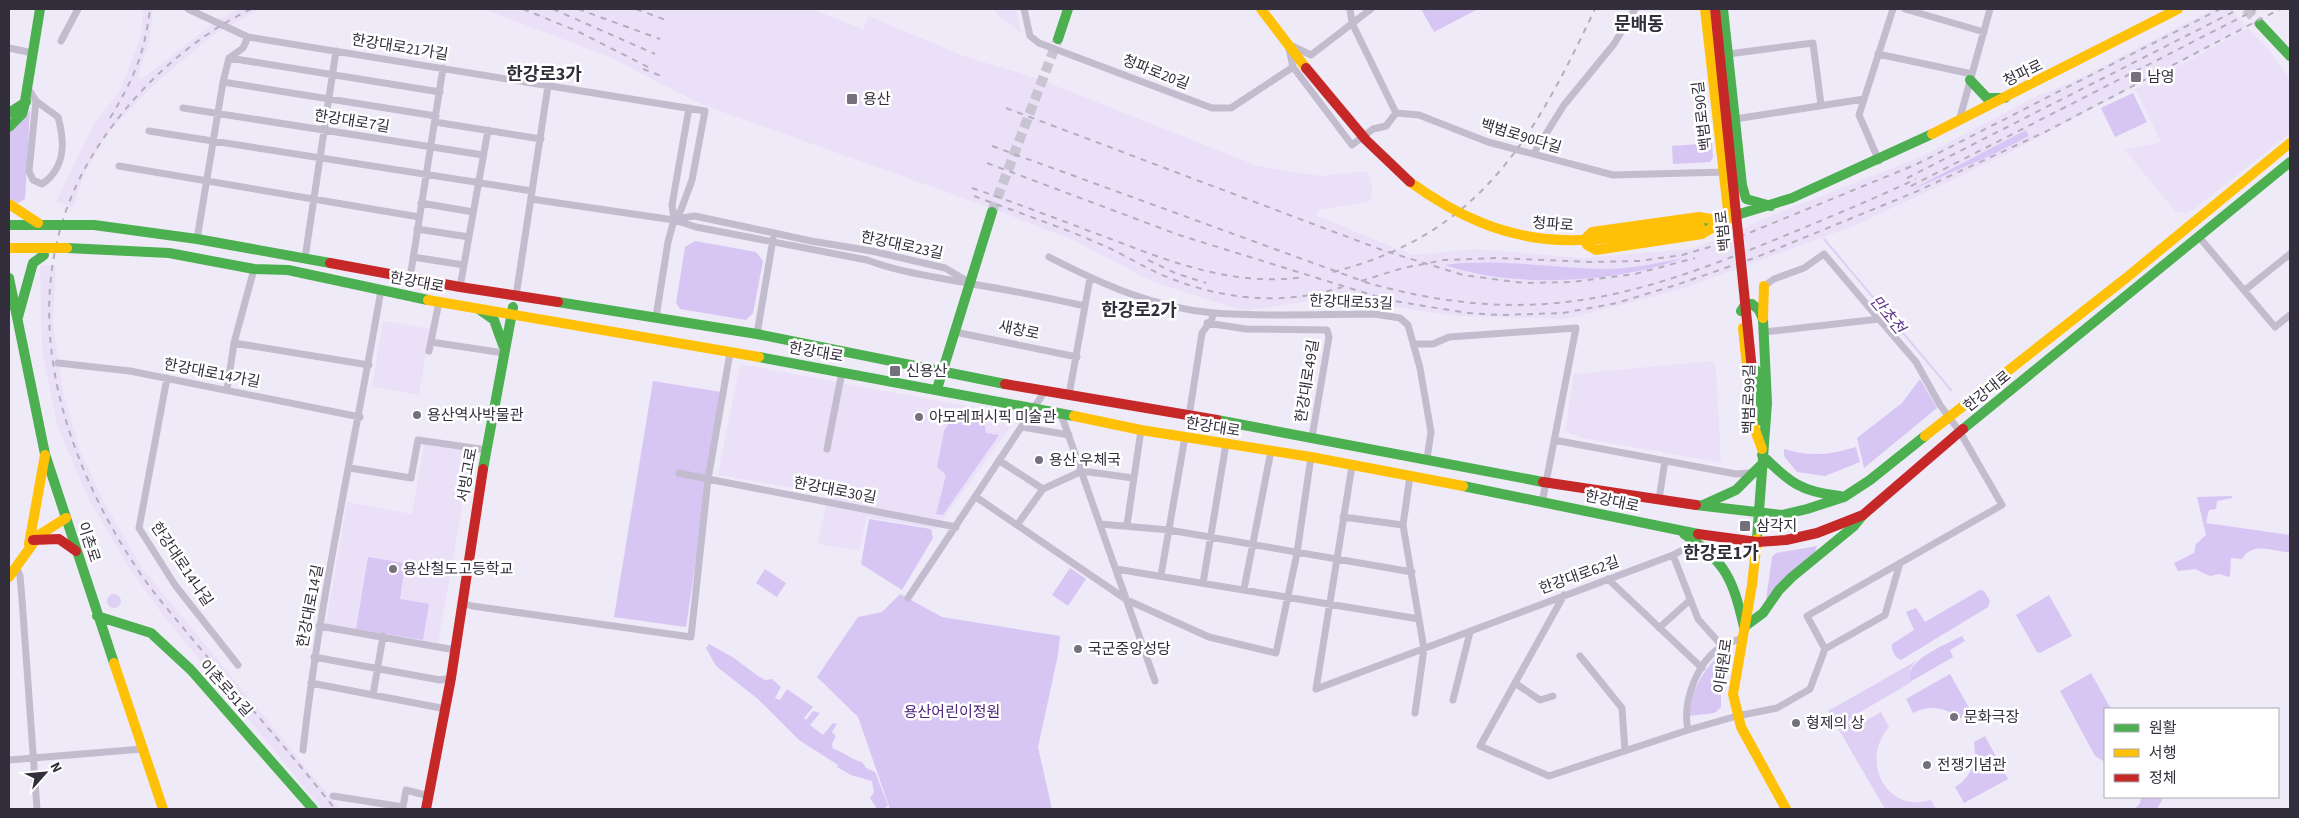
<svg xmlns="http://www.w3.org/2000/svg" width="2299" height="818" font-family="'Source Sans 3','Noto Sans KR',sans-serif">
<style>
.built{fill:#eae1f9}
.green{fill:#d7c5f4}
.water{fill:#decff4}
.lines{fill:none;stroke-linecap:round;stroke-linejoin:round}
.stream{stroke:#decff4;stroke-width:2}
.secondary-tunnel{stroke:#c9c4d2;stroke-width:10;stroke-dasharray:10 5;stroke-linecap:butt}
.street{stroke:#c3bcce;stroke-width:7}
.fast{stroke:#4caf50;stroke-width:10}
.slow{stroke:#ffc107;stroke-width:10}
.jam{stroke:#c62828;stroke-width:10}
.rail{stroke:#b4aebc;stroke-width:2;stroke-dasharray:6 6;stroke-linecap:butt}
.fast-bridge{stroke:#4caf50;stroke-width:10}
.slow-bridge{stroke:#ffc107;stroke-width:10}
.jam-bridge{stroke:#c62828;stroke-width:10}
.poi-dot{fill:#75707d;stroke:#fff;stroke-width:2}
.labels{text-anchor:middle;stroke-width:5;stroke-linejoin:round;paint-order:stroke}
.street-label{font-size:15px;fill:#332e3b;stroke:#fff}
.poi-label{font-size:15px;fill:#332e3b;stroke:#fff;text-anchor:start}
.park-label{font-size:15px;fill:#4d237b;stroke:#fff}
.water-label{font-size:16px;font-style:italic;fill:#5e368f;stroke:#fff}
.quarter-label{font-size:18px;font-weight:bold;fill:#332e3b;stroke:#fff}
</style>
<rect width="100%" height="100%" fill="#efeaf8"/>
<!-- built -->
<path class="built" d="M143,9h10l-3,30 -12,36 4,4 73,-57 22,-13h23l-48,27 -60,50 -46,49 -20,35 -13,37 -17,-5 37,-77 28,-36 20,-54z
M483,9h328l52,20 6,-13 94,40 70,21 225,89 62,10 48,-5 4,17 -1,13 -53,9 -1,6 96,39 63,-6 105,9 109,-9 38,-14 42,-19 155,-61 112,-59 33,-13 143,-74h18l15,18 -239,127 -151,71 -177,65 -113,29 -110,-3 -74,-11 -46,-10 -6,3 -86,13 -91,-29 -80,-42 -93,-36 -277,-99 -96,-49z
M994,9h22l5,24 -23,-18z
M2248,28l18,18 24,33v54l-97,77 -9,3 -9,-2 -50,-61 36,-8 -26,-53z
M40,265l16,1 -3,55 10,71 16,56 24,52 39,68 198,241h-18l-160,-195 -35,-49 -42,-73 -28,-68 -15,-73z
M383,321l47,8 -11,66 -47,-8z
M1712,361l4,5 5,97 -138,-25 -18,-6 9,-58z
M740,364l269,50 3,11 -76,104 -69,-12 -8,34 -41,-7 10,-50 -110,-19z
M424,444l48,8 -34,191 -112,-19 21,-122 65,12z"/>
<!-- green -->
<path class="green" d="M1421,9h57l-44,23z
M2133,93l14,29 -32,15 -14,-29z
M30,110l-5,89 -7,4 -9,-4v-68z
M2026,130l3,6 -35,18 -85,37z
M1712,143l1,15 -3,4 -37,2 -1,-18z
M695,241l61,11 7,9 -10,52 -7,7 -66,-11 -4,-6 9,-56z
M1684,258c-68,25 -170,31 -239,7 53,-7 107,3 160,4 26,0 53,-6 79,-11z
M1920,379l17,29 -73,60 -7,-30 45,-35z
M653,381l68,11 -35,235 -72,-10z
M955,413l28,2 3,18 13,2 -56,80 -7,-1 10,-39 -9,-8 7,-36z
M1856,447l4,15 -35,14 -28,-4 -13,-16v-7c29,8 44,6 72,-2z
M2232,496v2l-15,3 -1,8 -7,1 -3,13 84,12v17c-15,1 -37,-12 -48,7l-11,-1 -1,19 -11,-3 -9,2 -15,-7 -17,2 -4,-8 20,-10 2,-9 10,-9 -9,-38z
M869,519l62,10 2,9 -31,52 -41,-26z
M1817,546l-2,6 -49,48 6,-43 4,-4z
M368,557l37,6 -5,36 29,5 -6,36 -67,-11z
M1070,568l16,11 -18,27 -16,-11z
M765,569l21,14 -9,14 -21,-14z
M1980,590l4,1 6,10 -2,6 -87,53c-6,-3 -10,-9 -9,-16l22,-14 -8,-18 10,-4 9,14z
M900,594l42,23 118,19 -2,19 -20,92 14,62h-162l-32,-92 -41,-40 41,-60 24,-5z
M2049,595l23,41 -32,17 -3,-1 -21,-37z
M1962,636l3,5 -15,9 3,7 -43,25c-8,-21 37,-38 52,-46z
M709,644l25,14 24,18 7,4 7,-1 9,8 -6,11 5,2 7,-11 26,18 -9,11 2,2 7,-9 7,2 -10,12 13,10 10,-12 4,1 -5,8 4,4 -4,8 1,5c12,3 18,11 29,13l4,6 9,4 13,33 -4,4h-7l-7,-11 4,-6 -2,-11 -21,-6 -14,-8 1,-2 -39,-25 -41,-41 -42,-33 -10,-18z
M1718,656l10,3 -7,24v24l-6,6 -26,3c2,-24 12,-43 29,-60z
M2091,673l20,36h-6v53l-10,-6 -35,-65z
M1950,674l22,39 -10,6c-15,-11 -32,-15 -49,-6l-7,-14z
M1985,736l23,43 -44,24 -9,-16c17,-10 22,-27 19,-45z
M2141,797h20l1,3 -5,9h-22l5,-6z"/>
<!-- water -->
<path class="water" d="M107 601a7 7 0 1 1 14 0a7 7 0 1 1-14 0Z
M1916,661l-6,8v14l-53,31 5,9 19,-11 8,15c-30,34 -2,87 42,73l5,9h-51l-57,-98z"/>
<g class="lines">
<!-- stream -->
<path class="stream" d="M1824,239l127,151"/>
<!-- secondary-tunnel -->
<path class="secondary-tunnel" d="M2246,9l14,15
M992,212l66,-173"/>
<!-- street -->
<path class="street" d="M188,9l60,28 457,74 -13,69 -11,30 -7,10 -6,22 -12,75
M1024,9l6,27 9,7 173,65h19l62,-41
M1350,9l2,14 44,90 23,2 69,27 125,33 113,-3
M1905,9l79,23
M61,41l17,-32
M1290,45l21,10 60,-46
M9,48l24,5
M1289,49l4,18 59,78 21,-16 13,-3 10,-13
M1728,54l85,-11 8,62
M1878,54l94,20
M229,58l211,34
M223,82l213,34
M27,87l9,14 22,16c7,25 8,51 -16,67l-9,-4 -4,-9 7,-70
M183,108l300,47
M1735,119l129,-20
M1959,121l31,-112
M435,122l106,17
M149,131l383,60
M1534,153l30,-48 50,-61 21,-35
M1879,161l-20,-46 34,-106
M119,166l300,51
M531,199l143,21 22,7 171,33c35,13 69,17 105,24 38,6 76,14 113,22
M421,203l52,9
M674,219l21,-3 116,25 61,10 73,17 22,13
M674,220l-2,-15 17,-97
M417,229l52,8
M2199,237l76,90 15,-12
M197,239l26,-157 6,-24 14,-10 5,-11
M413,257l51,8
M1049,257c52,27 106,51 165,56 53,4 107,1 160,1l26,4 8,7 12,43 11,64 -4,27
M305,258l31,-207
M410,278l33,-210
M1764,286l10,-7 30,-11 20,-14 55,65
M460,287l28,-157
M2245,290l45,-36
M516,296l32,-210
M1207,323l39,6 81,1 2,7 -17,100
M955,332l122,25
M1764,332l115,-13 37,43 24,43 20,27 42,73c-65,37 -130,74 -195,111l18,33 60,-34 15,-52
M757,334l16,-95
M431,342l73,11
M234,343l135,22
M1413,344h20l16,-7 127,-9 -34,175
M429,351l10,-49
M58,363l72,8 230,46
M167,378l-28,150 36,57 63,80
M227,390l7,-47 20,-74
M1069,395l21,-117
M1061,414l94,267
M1189,416l13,-83 10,-14 1,-6
M1022,427l47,8
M1554,440l182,34 13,-1
M827,449l15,-77
M1000,461l43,28
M1352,466l-36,223 357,-134 23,-12
M350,468l61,10 7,-38 69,10
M679,473l29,6 22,-126
M1410,476l-7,49 21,124 -9,64
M976,497l151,103 82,37 67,16 21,-100 14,-96
M1659,499l6,-38
M1343,517l60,8
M1100,524l69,6 243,42
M1017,525l26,-36 39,-18 51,7
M1127,525l14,-95
M1673,555l25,64 24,27
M16,567l4,9 2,23 15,210
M1116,569l303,50
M1161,575l24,-138
M1608,579l94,89
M1203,583l23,-139
M1244,589l27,-138
M1564,595l-84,151 69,30 139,-46 49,-14 40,-8 33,-19 15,-40
M908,598l137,-207
M462,603l10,3 219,31 17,-158 248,48
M319,626l136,24
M1659,628l31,-28
M1580,656l42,52 3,43
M314,657l126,23 11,-2
M311,683l135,26
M1515,683l25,17 13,-4
M373,695l10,-59
M1453,700l17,-68
M1688,730c-6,-28 9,-70 36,-85 5,-3 12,-4 18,-7
M303,750c17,-155 52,-307 78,-460
M9,760l133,-11
M333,796l70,11 3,-17 23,6"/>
<!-- fast -->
<path class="fast" d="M1723,9l19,176 4,14 25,7
M2260,24l30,32
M1058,39l10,-30
M1970,80l17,18h18
M9,113l17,-11
M9,127l13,-13 2,-7 16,-98
M9,225h44
M71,225h23l103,14 133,24
M1700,226l92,-28 140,-64
M67,248l102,5 85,16 34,1 140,30
M9,278l36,176 69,209
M9,302l7,7
M558,302l199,32 248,50
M480,310l14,10 9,25
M1741,311l4,-6 7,-1 7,6 4,9 4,84 -10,136
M18,317l15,-54 11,-8
M759,357l315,59
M1756,370l5,51
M937,389l55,-177
M1217,420l326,62
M1963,429l327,-267
M1762,455c27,27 39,37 78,41
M483,469l30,-162
M1463,486l235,48
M1696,505l86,10 25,-6 37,-12 26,-17 55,-44
M1703,505l33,-15 27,-27
M1684,534c42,27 49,46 60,93l19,-14 16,-23 13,-13 61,-50 9,-11
M97,616l54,17 40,37 122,139"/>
<!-- slow -->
<path class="slow" d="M1261,9l45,59
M1705,9l24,210
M1932,134l246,-125
M9,204l29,19
M1699,217l24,4 -21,13 -106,16 -9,-5 -1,-7 6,-6z
M9,248h37
M428,300l331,57
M1763,318l1,-32
M1743,328l10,96 9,25
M1074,416l67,14 170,27 152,29
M1925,436l201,-158 164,-135
M1757,539l-5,46 -19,109 8,33 45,82
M29,544l16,-89
M9,577l30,-42 27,-17
M114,663l49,146"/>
<!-- jam -->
<path class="jam" d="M330,263l130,24 98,15
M1005,384l212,36
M1543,482l153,23
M1698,534l59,8 29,-2 31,-7 46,-18 100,-86
M33,540l26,-1 17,12
M426,809l25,-131 32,-209"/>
<!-- rail -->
<path class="rail" d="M251,9c-64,31 -122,86 -159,147 -83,137 -34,297 50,420 16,23 35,44 52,65 47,56 96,111 141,168
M523,9l54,22 73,37
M553,9l102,45
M578,9l82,30
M636,9l30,11
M643,69l21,8
M1006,108l376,142 81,25 60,8 49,-1 63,-8 60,-16
M110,118c24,-40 34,-62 40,-109
M992,146l376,137c64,18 131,27 198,19 81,-9 160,-42 235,-73 38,-16 77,-32 115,-50
M987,163l192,72 209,65 79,13 33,2 63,-2 54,-10 59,-18 81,-28 156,-64 132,-61 235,-123
M1907,178l332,-169
M1911,186l346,-177
M972,188c47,16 93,34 139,51 62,24 125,48 193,38
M974,196c45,17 91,32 135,52 17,8 33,18 51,26 57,25 121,33 182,13
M1148,260l27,13 31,10
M1333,272c149,-38 201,-135 262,-263
M1361,281l42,-13 41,-8 55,-2 91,4 49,-1 43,-6 45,-13 190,-78 303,-155"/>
<!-- fast-bridge -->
<path class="fast-bridge" d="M53,225h18"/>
<!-- slow-bridge -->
<path class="slow-bridge" d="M1410,182c106,76 170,62 290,44
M46,248h21"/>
<!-- jam-bridge -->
<path class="jam-bridge" d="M1715,9l37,361
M1306,68l60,72 44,42"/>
</g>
<!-- markers -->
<g class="poi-dot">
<rect x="2130" y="71" width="12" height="12" rx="2.5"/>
<rect x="846" y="93" width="12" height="12" rx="2.5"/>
<rect x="889" y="365" width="12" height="12" rx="2.5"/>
<circle cx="417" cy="415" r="5"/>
<circle cx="919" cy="417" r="5"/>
<circle cx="1039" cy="460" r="5"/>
<rect x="1739" y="520" width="12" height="12" rx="2.5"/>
<circle cx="393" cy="569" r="5"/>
<circle cx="1078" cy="649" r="5"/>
<circle cx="1954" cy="717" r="5"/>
<circle cx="1796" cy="723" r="5"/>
<circle cx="1927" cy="765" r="5"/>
</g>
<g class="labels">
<!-- street labels -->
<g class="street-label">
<text transform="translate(400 47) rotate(9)" y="5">한강대로21가길</text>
<text transform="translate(1156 72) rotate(21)" y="5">청파로20길</text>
<text transform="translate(2023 73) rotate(-26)" y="5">청파로</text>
<text transform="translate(1702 116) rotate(-97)" y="5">백범로90길</text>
<text transform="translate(352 121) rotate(9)" y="5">한강대로7길</text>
<text transform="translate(1521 136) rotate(17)" y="5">백범로90다길</text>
<text transform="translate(1553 224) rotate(4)" y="5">청파로</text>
<text transform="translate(1723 231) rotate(-96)" y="5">백범로</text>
<text transform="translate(902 245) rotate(12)" y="5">한강대로23길</text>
<text transform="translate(417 282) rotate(11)" y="5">한강대로</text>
<text transform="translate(1351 302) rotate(2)" y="5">한강대로53길</text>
<text transform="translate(1019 330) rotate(12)" y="5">새창로</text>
<text transform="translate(816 352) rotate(10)" y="5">한강대로</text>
<text transform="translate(212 373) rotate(11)" y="5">한강대로14가길</text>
<text transform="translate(1307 381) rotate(-81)" y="5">한강대로49길</text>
<text transform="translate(1987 391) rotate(-39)" y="5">한강대로</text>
<text transform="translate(1749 399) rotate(-89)" y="5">백범로99길</text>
<text transform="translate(1213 427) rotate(9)" y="5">한강대로</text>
<text transform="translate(467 475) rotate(-80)" y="5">서빙고로</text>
<text transform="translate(835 490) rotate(11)" y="5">한강대로30길</text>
<text transform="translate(1612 501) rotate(12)" y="5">한강대로</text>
<text transform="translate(89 542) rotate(72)" y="5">이촌로</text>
<text transform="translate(182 564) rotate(56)" y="5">한강대로14나길</text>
<text transform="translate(1579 575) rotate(-20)" y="5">한강대로62길</text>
<text transform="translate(310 606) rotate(-79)" y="5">한강대로14길</text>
<text transform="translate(1723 666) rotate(-82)" y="5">이태원로</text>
<text transform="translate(226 688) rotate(48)" y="5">이촌로51길</text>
</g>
<!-- poi labels -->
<g class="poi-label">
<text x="2147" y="82">남영</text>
<text x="863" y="104">용산</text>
<text x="906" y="376">신용산</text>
<text x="427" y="420">용산역사박물관</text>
<text x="929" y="422">아모레퍼시픽 미술관</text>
<text x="1049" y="465">용산 우체국</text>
<text x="1756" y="531">삼각지</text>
<text x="403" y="574">용산철도고등학교</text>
<text x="1088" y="654">국군중앙성당</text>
<text x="1964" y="722">문화극장</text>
<text x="1806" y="728">형제의 상</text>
<text x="1937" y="770">전쟁기념관</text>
</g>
<!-- park labels -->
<g class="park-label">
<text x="952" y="717">용산어린이정원</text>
</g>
<!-- water labels -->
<g class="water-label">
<text transform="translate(1888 314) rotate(50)" y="6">만초천</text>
</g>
<!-- quarter labels -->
<g class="quarter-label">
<text x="1639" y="30">문배동</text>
<text x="544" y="80">한강로3가</text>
<text x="1139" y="316">한강로2가</text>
<text x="1721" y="559">한강로1가</text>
</g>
</g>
<!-- border -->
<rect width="2299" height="818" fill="none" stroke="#332e3b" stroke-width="20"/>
<!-- legend -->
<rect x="2104" y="708" width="175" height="90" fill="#ffffff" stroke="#adabb1"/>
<rect x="2114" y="724" width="25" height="8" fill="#4caf50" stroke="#adabb1"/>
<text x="2149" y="733" font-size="15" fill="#332e3b">원활</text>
<rect x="2114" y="749" width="25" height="8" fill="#ffc107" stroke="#adabb1"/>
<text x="2149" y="758" font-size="15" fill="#332e3b">서행</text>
<rect x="2114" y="774" width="25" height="8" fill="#c62828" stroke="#adabb1"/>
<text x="2149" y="783" font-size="15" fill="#332e3b">정체</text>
<!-- north arrow -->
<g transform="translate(45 773) rotate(63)" stroke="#ffffff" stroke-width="4" paint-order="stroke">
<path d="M0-4L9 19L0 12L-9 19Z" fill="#332e3b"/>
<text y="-8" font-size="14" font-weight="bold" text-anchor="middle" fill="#332e3b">N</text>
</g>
</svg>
